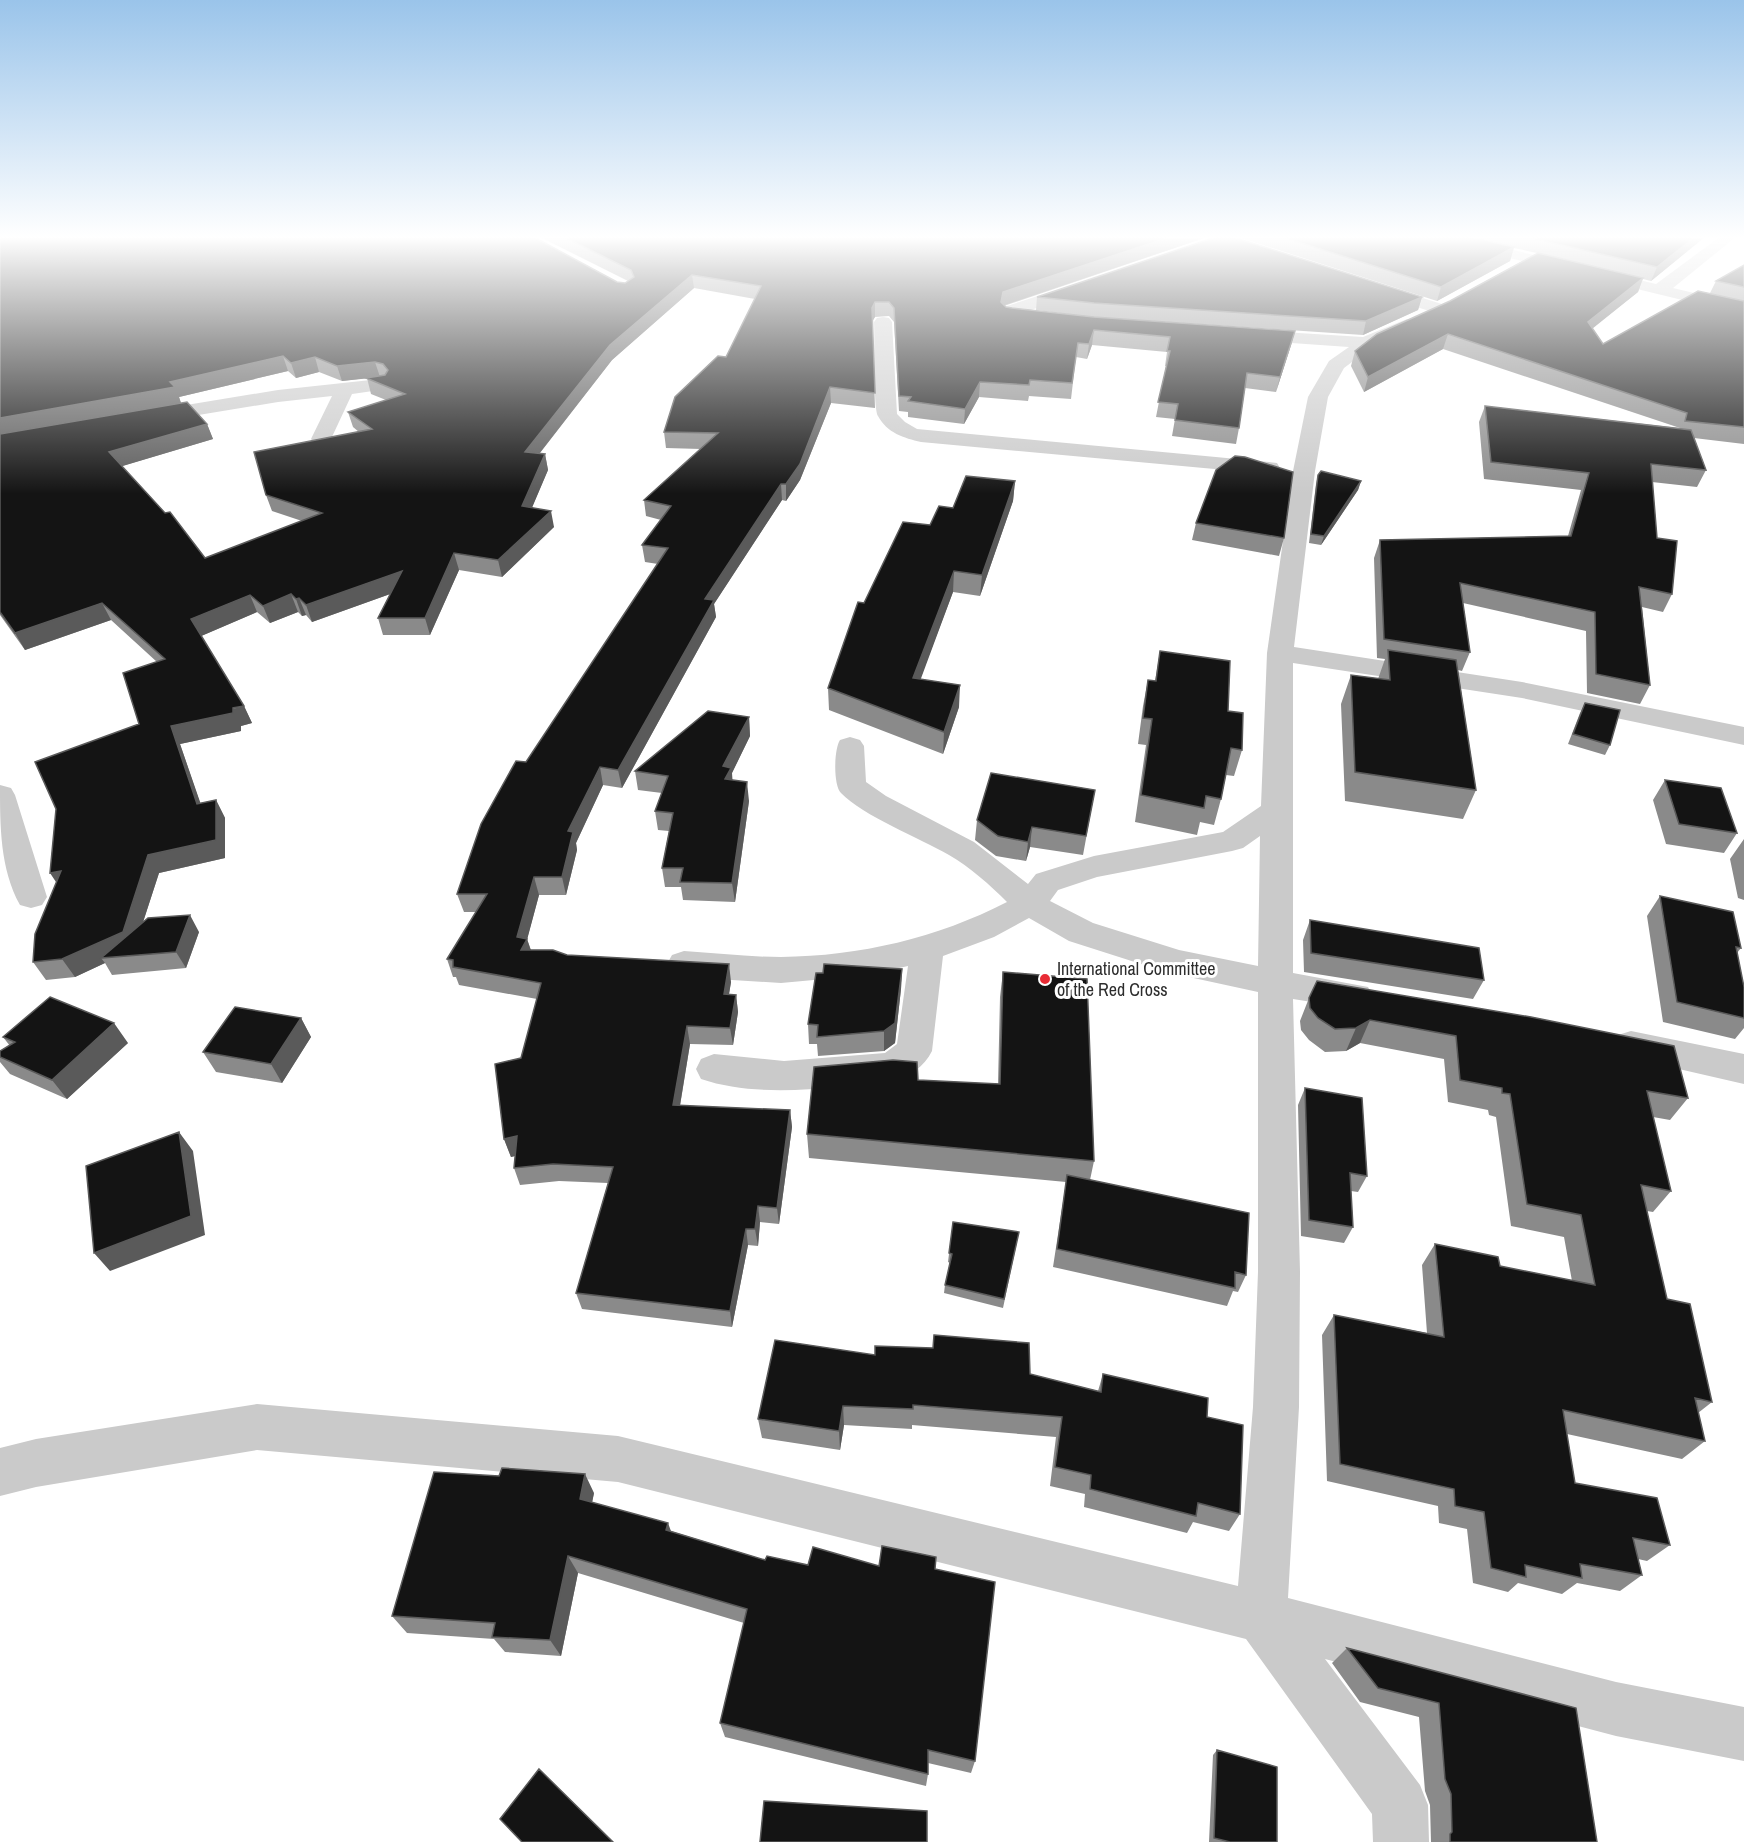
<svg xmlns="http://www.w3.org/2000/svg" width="1744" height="1842" font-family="'Archivo Narrow',sans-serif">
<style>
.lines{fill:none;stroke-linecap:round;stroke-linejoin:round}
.minor{fill:#cacaca;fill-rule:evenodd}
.wall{fill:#8a8a8a;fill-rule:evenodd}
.shaded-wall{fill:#5a5a5a}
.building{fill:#141414;stroke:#5a5a5a;stroke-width:1.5}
.poi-dot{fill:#e82c35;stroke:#fff;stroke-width:2}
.labels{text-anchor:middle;stroke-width:6;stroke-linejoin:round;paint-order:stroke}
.poi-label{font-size:18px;fill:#2d2d2d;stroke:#fff;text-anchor:start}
</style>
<rect width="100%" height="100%" fill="#fff"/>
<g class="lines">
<!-- minor -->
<path class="minor" d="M1428,236h26l202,48 65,-48h16l-64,52 71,17v10l-313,-76z
M1078,283l6,1 2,4 -2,4 -59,20 25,3 3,4 -3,4c-13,3 -32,-1 -45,-4l-3,-4 2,-8z
M1378,284l67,21 3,4 -3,4 -6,1 -67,-21 -2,-4 2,-4z
M883,317l6,1 3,4 5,92 8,8 12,7 352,33 8,1 3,5 -3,5 -8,1 -348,-32c-17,-4 -34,-9 -43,-26 -5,-10 -3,-78 -4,-94l3,-4z
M1407,319l6,1 3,4 -3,4 -41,19 -28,21 -16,29 -13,74 -21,176 228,35 222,45v18l-222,-47 -229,-35v310l75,14 5,9 -5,9 -12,4 -63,-10 7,273 -1,135 -11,191 328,84 128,25v54l-128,-25 -291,-77 95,126 8,20 1,37h-56l-1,-28 -126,-175 -628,-157 -361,-32 -221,37 -36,9v-48l36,-9 221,-35 361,32 620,150 15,-179 5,-135v-280l-92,-20 -97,-31 -40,-23 -35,19 -51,19 -11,95c-8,16 -22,25 -39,31 -61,5 -133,17 -192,-3l-5,-10 5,-10 13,-5 70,7 101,-8 12,-9 11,-78 -40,9 -87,8 -97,-6 -12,-4 -5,-9 5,-9 12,-4c32,2 65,6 97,6 79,-1 156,-19 226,-55 -17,-17 -37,-35 -58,-47 -29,-17 -86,-39 -108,-62 -8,-8 -7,-44 -1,-53l10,-3 10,3 4,6 2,36 20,14 88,46 54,42 8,-10 58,-18 129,-24 38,-26 6,-153 26,-182 15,-74 21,-36 20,-14 -101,-7 -6,-1 -3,-4 3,-4 6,-1 115,7zM1260,836l-2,130 -79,-16 -86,-27 -43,-22 8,-11 39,-13 135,-26 11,-3z
M380,379l7,2 3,4 -3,4 -35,5 -21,45 -3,4 -7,2 -7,-2 -3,-4 21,-43 -54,6 -128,21 -7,-2 -3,-4 3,-4 7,-2 128,-21z
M0,785l11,3 4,7 32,102 -5,8 -11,3 -11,-3c-20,-36 -20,-79 -20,-120z
M1631,1031l113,23v30l-126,-29 -5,-10 5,-10z"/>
</g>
<!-- wall -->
<path class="wall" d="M0,236l625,47 3,-2 -90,-45h672l-206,70 2,1 78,9 -48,-6 1,-13h385l-4,13 -55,25 -253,-17 185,13 -4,14 -15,47 -31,-4 -6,40 -3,16 -64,-8 3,-17 -19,-2 10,-51h-1l2,-14 -75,-7 -5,14 -11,-2 -5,42 -42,-3 -1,5 -49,-4 -15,27 -56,-7v-5l-9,-1 -5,-89 -5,-6 -14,1 -3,4 3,87 -44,-5 -31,77 -14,21 -4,-1 -68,104 2,13 -94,171 -19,-3 -27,58 1,7 -11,45h-27l-12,44 4,11 200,32 -2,12 7,1 2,17 -5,33 -43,-1 -10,62 110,4 2,17 -13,97 -19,-2 -2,24 -10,-1 -16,82 -150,-18 -6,-16 32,-110 -49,-2 -39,4 -6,-17 1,-12 -4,1 -7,-18 17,-81 16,-59 -78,-14 -3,-8h-3l-6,-18 29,-47h-12l-7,-18 69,-132 132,-198 -13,-2 -3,-17 19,-25 -15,-4 -2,-16 57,-51 -35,-1 -2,-16 62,-75 29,-58 -61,-11 -82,72 -72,93 5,1 3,16 -16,37 22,20 -52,50 -43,-7 -29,65h-47l-5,-17 12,-24 -78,28 -6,-7 -4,1 -4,-4 -28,11 -13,-11 -56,24 43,70 8,17 -11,3v5l-61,13 20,59 16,-3 9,18v40l-66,15 -16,49 56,10 -13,36 -74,7 -7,-12 -30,14 -29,3 -13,-18 106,-238 18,-62 -46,-42 -86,30 -25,-35zM288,371l8,7 23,-6 23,9 25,-3 4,16 15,6 -38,12 5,15 6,5 -93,63 6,16 30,10 -97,37 -83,-92 91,-27 -6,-15 -26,-21 -2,-6z
M1240,236h466l-55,45 -8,-2 -5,13 -46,36 11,16 107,-51 6,-12 28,-16v179l-50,-6 12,32 -9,17 -45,-5 5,56 15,56 -9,18 -21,-5 8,78 -10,19 -53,-11 -1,-62 -123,-28 7,49 -8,19 -4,-1 18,120 -13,29 -118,-18 -4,-97 10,-29 27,4 7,-20 -8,-1 -3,-100 6,-18 188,-4 13,-46 -97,-11 -5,-57 6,-16 195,22 -237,-79 -79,43 -13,-26 4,-15 95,-50 87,-48 -23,-5 -4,13 -73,40 -196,-63z
M1318,475l43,6 -3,9 -37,55 -12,-2 7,-59z
M1015,481l-2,20 -33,95 -27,-4 -33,87 39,28 -16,47 -114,-44 -1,-22 36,-85 66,-78 23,-17z
M1196,523l88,15 -5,18 -87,-16z
M1160,651l68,60 14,39 -8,26 -8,-1 -5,24 -7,26 -14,-3 -3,13 -62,-13 11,-77 -8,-1 5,-38 5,-26 7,1z
M1585,703l25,42 -5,10 -37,-11 12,-31z
M749,717l1,19 -18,37v7l17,21 -14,101 -52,-2 -2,-13h-16l-3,-19 7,-37 -11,-1 -3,-19 7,-18 -24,-3 -3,-19z
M1665,780l72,53 -13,20 -58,-9 -13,-44z
M1095,790l-12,65 -53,-8 -4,14 -30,-5 -21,-16 2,-20z
M1744,839v61l-6,-2 -8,-39z
M1660,896l81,52 -4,5 7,34v41l-9,11 -72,-17 -16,-106z
M1310,920l174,60 -11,19 -169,-27 -1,-32z
M902,969l-1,20 -6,54 -11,8 -66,5 -1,-12h-8l-1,-20 15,-51z
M1003,972l91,189 -4,19 156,95 -8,17 -5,-1 -6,15 -174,-39 13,-85 -257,-24 -2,-24 111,-54 80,4 2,-87z
M1317,981l371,117 -18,22 -17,-3 18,74 -18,21 -6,-1 20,88 45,103 -14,11 7,28 -23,18 -115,-25 8,49 95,62 -23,16 -9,-2 4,16 -22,16 -43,-8 -15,11 -44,-11 -10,9 -35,-9 -6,-54 -28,-6 -1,-17 -111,-25 -5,-146 12,-20 93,18 -5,-68 13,-21 65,22 72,15 -8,-44 -53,-11 -15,-109 -7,-2 -1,-5 -40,-8 -4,-43 -84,-16 -14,8 -21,1 -16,-12 -8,-10 -1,-9 9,-23z
M301,1018l10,19 -29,46 -66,-11 -13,-20z
M3,1037l125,6 -61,56 -57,-25 -10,-12v-11l10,-5z
M1305,1088l62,88 -9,16 -7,-1 2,36 -9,16 -43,-7 -3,-131z
M953,1222l64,20 -14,66 -59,-15 1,-8 5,-22 -2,-1z
M875,1355l155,19 68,17 5,-17 104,43 33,97 -11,17 -36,-9 -6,11 -103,-26 1,-13 -35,-8 6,-49 -144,-12v4l-68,-4 -4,25 -78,-12 -4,-19z
M594,1493l-2,9 79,29 94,29 43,5 71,1 56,3 40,192 -4,12 -43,-10v11l-2,12 -201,-49 -5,-14 24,-100 -166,-50 -17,83 -56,-4 -11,-13 -87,-6 -15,-17z
M1347,1648l229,60 21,134h-166l-1,-37 -5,-14 -6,-74 -59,-15 -28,-39z
M1217,1750l60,92h-68l4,-87z"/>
<!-- shaded-wall -->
<path class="shaded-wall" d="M1173,236h37l-208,70 -1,-4 2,-10z
M1696,236h10l-55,45 6,-14z
M1514,247l-4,14 -73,40 4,-14z
M692,275l2,13 -82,72 -84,108 -3,-16 85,-107z
M1643,278l-5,14 -56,45 6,-15z
M1422,297l-4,13 -55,25 3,-14z
M875,302v15l-3,5v-14z
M1094,330l-2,15 -5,14 2,-15z
M1295,331l-4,14 -15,47 4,-15z
M1448,334l-5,15 -79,43 4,-15z
M283,356l5,15 -109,26 2,6 -181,32v-17l170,-36z
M315,357l4,15 -23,6 -5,-15z
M375,362l5,15 -38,4 -5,-15z
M980,382l-1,15 -15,27 1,-15z
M830,387l1,16 -31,77 -14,21v-17z
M207,424l6,15 -97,29 -7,-16z
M545,454l3,16 -22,52 -4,-16z
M1015,481l-2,20 -33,95 2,-21z
M1361,481l-3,9 -37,55 3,-9z
M781,484l1,16 -68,104 2,13 -94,171 -4,-18 87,-171z
M551,511l3,16 -52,50 -4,-17z
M454,553l5,17 -29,65 -5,-17z
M402,571l5,17 -95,34 -6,-17z
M954,571l-1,21 -40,108v-22z
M291,594l7,18 -28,11 -7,-17z
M250,595l7,17 -58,25 -8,-18z
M299,598l7,17 -4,1 -6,-17z
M102,603l9,17 -86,30 -10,-17z
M960,685l-1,22 -16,47 1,-22z
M244,706l8,17 -11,3v5l-61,13 27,78 -10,-18 -26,-78z
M749,717l1,19 -18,37 1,14 -6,11 -4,-32z
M600,767l3,18 -27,58 1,7 -11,45 -4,-18 6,-46z
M747,782l2,19 -14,101 -3,-19z
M216,800l9,18v40l-66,15 -25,77 -33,8 4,5 -30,14 -13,-18 86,-104z
M1032,827l-2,20 -4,14 2,-19z
M61,871l1,20 -12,-18z
M534,877l5,18 -12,45v-1l6,18 -6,11 -10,-31z
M190,915l9,17 -13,36 -10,-16z
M729,964l2,18 -5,30 -2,-18z
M902,969l-1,20 -6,54 -11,8v-20z
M736,995l2,17 -5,33 -3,-17z
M301,1018l10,19 -29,46 -11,-19z
M1370,1020l-10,23 -14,8 10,-23z
M114,1023l14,20 -61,56 -15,-19z
M687,1026l3,18 -13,79 -4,-18z
M790,1110l2,17 -13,97 -2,-16z
M179,1132l14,19 12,84 -95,36 -16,-18z
M517,1136l6,18 -12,3 -7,-18z
M758,1206l2,16 -2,24 -3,-17z
M746,1229l2,16 -16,82 -2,-16z
M843,1406l1,19 -4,25 -1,-19z
M585,1474l9,19 -5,25 -9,-19z
M668,1523l7,19 -9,-12z
M568,1556l10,17 -17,83 -11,-16z"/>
<!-- building -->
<path class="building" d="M0,236h532l85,46 8,1 9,-6 -3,-7 -69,-34h611l-170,56 -2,10 5,5 6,1 82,9 201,14 -15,46 -33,-4 -8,55 -64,-8 3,-16 -20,-2 12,-51h-3l3,-14 -76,-7 -5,14 -11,-1 -6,40 -42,-3 -1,5 -49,-3 -15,27 -57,-8 3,-4 -12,-1 -5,-88 -5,-6h-14l-3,6 3,85 -45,-6 -30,77 -14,20h-5l-76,115 9,1 -96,170 -18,-3 -32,64 5,1 -11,45h-28l-17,60 10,2 -6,11h32l14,5 162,9 -5,30 12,1 -6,33 -43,-2 -14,79 117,5 -13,98 -19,-2 -3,23h-9l-16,82 -154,-18 37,-126 -60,-3 -39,4 3,-32 -13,3 -9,-75 26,-6 20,-75 -88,-16v-7l-6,-1 40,-65h-30l24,-70 35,-63 10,1 142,-214 -26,-3 29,-39 -27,-6 74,-67 -54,-1 11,-35 43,-41 8,1 35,-71 -69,-11 -82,70 -85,107 20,2 -23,52 29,5 -53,49 -44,-7 -29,65h-47l24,-47 -96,34 -7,-7 -3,1 -5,-5 -28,12 -13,-11 -59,24 53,87 -11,2v5l-62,13 26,78 19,-4v40l-68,15 -25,77 -61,27 -29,3 2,-28 26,-63 -11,2 6,-64 -21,-47 104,-38 -16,-51 42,-14 -63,-56 -87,30 -15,-21v-178l187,-32 20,22 -98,28 56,61 5,-1 35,46 117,-45 -56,-18 -12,-43 118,-23 -24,-17 57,-18 -39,-16 19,-3 3,-5 -5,-6 -8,-2 -38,4 -22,-9 -24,6 -8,-7 -113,26 5,5 -175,31z
M1219,236h11l192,61 -56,24 -272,-18 -57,-6z
M1279,236h188l47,11 -73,40z
M1523,236h173l-39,31z
M1538,253l105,25 -55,44 15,22 95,-53 46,10v126l-59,-6 2,-8 -239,-79 -80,43 -13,-26 22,-17 73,-33z
M1744,265v22l-28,-6z
M1485,406l206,24 15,40 -55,-6 6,74 20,3 -5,53 -33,-7 11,98 -54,-11 -1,-62 -135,-29 10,69 -86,-13 -4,-99 191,-4 18,-63 -98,-11z
M1235,456l10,1 48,15 -9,66 -88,-15 20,-53z
M1321,471l40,10 -37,55 -13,-2 7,-59z
M966,476l49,5 -33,94 -28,-4 -41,107 47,7 -16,47 -116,-44 30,-86 6,1 39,-81 27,3 9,-19 14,2z
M1388,650l68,10 20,130 -121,-18 -4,-97 39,5z
M1160,651l70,10 -2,50 15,2 -1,37 -11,-2 -10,51 -15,-3 -2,12 -63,-13 11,-76 -9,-1 5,-38 8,1z
M1585,703l35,7 -10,35 -37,-11z
M708,711l41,6 -26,49 8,2 -6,11 22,3 -15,101 -52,-1 3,-14h-21l11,-55 -18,-2 13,-35 -33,-5z
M991,773l104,17 -9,46 -54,-9 -4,15 -30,-6 -21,-16z
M1665,780l56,8 16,45 -58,-9z
M1660,896l73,16 8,36 -5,-1 8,40v31l-67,-16z
M190,915l-14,37 -75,6 47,-40z
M1310,920l169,28 5,32 -173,-27z
M824,964l78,5 -7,54 -11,8 -67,6 1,-12 -10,-1 8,-51h7z
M1003,972l84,7 7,182 -287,-27 7,-67 79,-7 24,2 1,18 82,4z
M1317,981l214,36 143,29 14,52 -41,-7 24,100 -30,-6 26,114 23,5 22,98 -17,-4 10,43 -142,-31 12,73 82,15 13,47 -37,-7 9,37 -62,-11 2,14 -57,-13 1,12 -35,-9 -7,-56 -29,-6 -1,-17 -114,-25 -6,-149 110,22 -9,-93 63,13 2,9 95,19 -14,-70 -54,-11 -17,-110 -8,-1v-5l-42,-8 -4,-44 -86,-16 -14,8 -21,1 -17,-11 -8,-10 -1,-10z
M50,997l64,26 -62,57 -52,-23v-6l15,-9 -12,-5z
M235,1007l66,11 -30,46 -68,-12z
M1305,1088l57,10 5,78 -17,-3 3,54 -44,-7z
M179,1132l12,84 -97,37 -8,-87z
M1067,1175l182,38 -3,62 -11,-3v16l-178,-39z
M953,1222l66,10 -15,67 -59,-14 7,-31 -3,-1z
M934,1335l95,8 1,31 71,18 2,-18 105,24 -1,19 36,8 -3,89 -42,-11 -2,13 -106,-27 1,-14 -36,-8 7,-50 -149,-12v4l-70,-3 -4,25 -81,-12 17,-79 100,15v-9l58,2z
M502,1468l83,6 -5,25 88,24 -2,7 99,30 2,-4 41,9 5,-18 66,19 3,-20 54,11 -1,12 60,13 -20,179 -47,-11v24l-208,-51 27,-114 -179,-53 -18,84 -58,-3 3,-14 -103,-7 42,-144 65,4z
M1347,1648l229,60 21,134h-147v-8l2,-2 -1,-38 -6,-15 -6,-76 -61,-15z
M1217,1750l60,17v75h-47l-16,-4z
M539,1769l74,73h-91l-22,-23z
M764,1801l163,10v31h-167z"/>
<!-- sky -->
<linearGradient id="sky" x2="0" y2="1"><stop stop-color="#9ac4ea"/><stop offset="0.48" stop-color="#fff"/><stop offset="1" stop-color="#fff" stop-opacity="0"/></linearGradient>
<rect width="1744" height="494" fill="url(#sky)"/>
<!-- markers -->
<circle class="poi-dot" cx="1045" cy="979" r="6"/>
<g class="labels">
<!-- poi labels -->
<g class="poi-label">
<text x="1057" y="975">International Committee<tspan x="1057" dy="21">of the Red Cross</tspan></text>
</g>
</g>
</svg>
